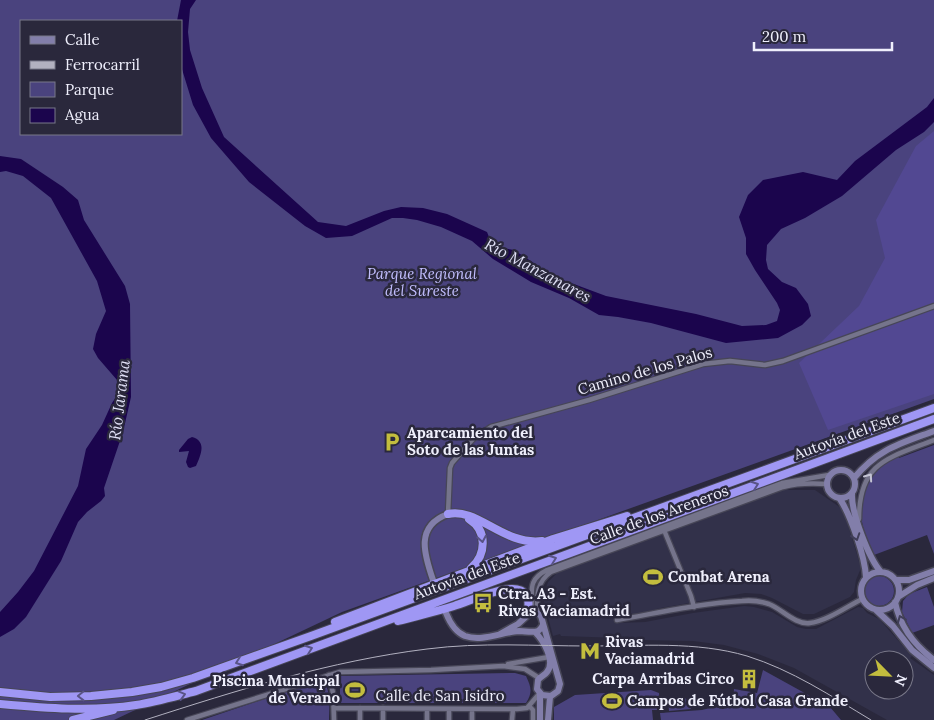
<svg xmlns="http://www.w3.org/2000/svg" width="934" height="720" font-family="Lora,serif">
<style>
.built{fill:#32314a;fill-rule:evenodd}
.green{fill:#4a437e;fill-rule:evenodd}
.forest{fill:#524892}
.water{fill:#1b054d}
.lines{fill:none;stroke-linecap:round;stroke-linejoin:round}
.street-casing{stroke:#474657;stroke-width:7}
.secondary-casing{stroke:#474657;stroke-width:9}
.highway-casing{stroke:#474657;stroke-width:10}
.street{stroke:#75748b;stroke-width:4.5}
.secondary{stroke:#827eaa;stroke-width:6}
.highway{stroke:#9f97f4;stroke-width:8}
.rail{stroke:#b2b1c0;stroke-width:1}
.oneway{stroke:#c4c4d4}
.oneway2{stroke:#595486}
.oneway3{stroke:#403e58}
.labels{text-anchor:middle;stroke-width:5;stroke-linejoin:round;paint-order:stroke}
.park-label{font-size:15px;font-style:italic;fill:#c2befe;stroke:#2a283c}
.street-label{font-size:15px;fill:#efeffc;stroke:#2a283c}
.poi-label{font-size:15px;font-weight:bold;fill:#efeffc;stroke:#2a283c;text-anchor:start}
.water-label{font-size:16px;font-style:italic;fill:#e0e0f6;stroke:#2a283c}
</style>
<rect width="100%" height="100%" fill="#2a283c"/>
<!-- built -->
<path class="built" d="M783,490h32l26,18 5,10 15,50 -5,12 -2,12 -4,5 -36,17h-11l-31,-16 -11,-4 -16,-1 -84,15 -47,11 4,4 27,-1 48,-9 51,-7 10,1 18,5 25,15 9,2h10l42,-22 5,1 4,5 12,6 33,37 -2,2 24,17v45h-47l-93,-52 -36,-14 -34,-9 -31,-4 -52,-1 -20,-2 -60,-2 -1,-2 -7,2 -10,-38 5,-16 9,-9zM874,660h30v30h-30z"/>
<!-- green -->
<path class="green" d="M0,0h934v399l-592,213 -228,108h-114zM21,21h160v113h-160z
M934,445v109l-7,-19 -53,20c-4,-11 -10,-22 -12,-33 -6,-30 10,-54 36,-66l1,2z
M864 591a15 15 0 1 1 30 0a15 15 0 1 1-30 0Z
M927,587l7,20v18l-22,8 -10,-21 1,-11 6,-7z
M763,670l67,37 11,13h-180l-1,-7 42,-3 12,-3 9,2 10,-5 1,-15 23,4z
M515,673l11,3c5,11 7,16 0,27h-186v-27z
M321,680c11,7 8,28 8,40h-127z
M651,690l8,3 1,17h-8l1,10h-99v-13l21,-12z
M685,698l6,5h3v4h-3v2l-22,2 -1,-12z"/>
<!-- forest -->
<path class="forest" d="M934,131v263l-106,36 -29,-67 60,-57 26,-48 -9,-38 40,-74z"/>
<!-- water -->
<path class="water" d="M181,0h15l-6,9 -2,23 2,18 12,38 22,49 94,85 28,4 38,-15 17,-4 22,1 24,6 40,18 4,10 11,6 12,2 41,27 51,19 90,18 46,12 24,-1 11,-4 3,-11 -3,-7 -22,-33 -9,-16v-16l-7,-21 9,-22 15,-15 40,-8 34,8 18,-19 72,-54 7,-9v24l-10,10 -28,18 -54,46 -37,22 -24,11 -14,16 -1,15 2,9 14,13 14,6 12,16 3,12 -9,9 -24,13 -52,5 -75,-20 -33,-6 -19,-2 -30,-17 -38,-16 -38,-23 -21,-18 -31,-14 -24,-7 -14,-2h-11l-40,18 -26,2 -21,-12 -56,-44 -38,-44 -18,-33 -12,-39v-45h-4z
M0,156l21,3 42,28 15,13 6,20 41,66 5,18 1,93 -8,35 -19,56 1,8 -4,5 -14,11 -9,10 -17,39 -35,56 -12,12 -14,8v-25l18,-20 16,-21 44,-85 8,-37 16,-24 10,-22 4,-6 3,-11 -2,-6 -19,-22 -5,-9 3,-15 10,-23 -9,-30 -46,-83 -28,-22 -17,-5 -6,1z
M192,437c15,4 9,18 4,29l-6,2 -2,-1 -2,-5 3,-11 -10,1v-2l9,-11z"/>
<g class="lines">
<defs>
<path id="street" d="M448,514l2,-46 2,-5 21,-24 18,-12 98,-27 114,-36 27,-3 35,4 18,-4 151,-55
M859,519c0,-57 29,-61 75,-79
M664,530l27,66 3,11
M531,612c3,-19 -6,-31 16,-42l235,-87 47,-8
M537,613c0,-16 -1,-31 14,-41l232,-85c15,-4 28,-4 43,-3
M617,620c41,-7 83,-17 125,-19 9,-1 18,0 27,3 13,5 26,21 41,19 15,-1 38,-17 52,-24
M508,664l41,-7
M329,675l4,18 1,27
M529,706l4,4v10
M334,708l183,1 10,-1 12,-14
M472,709v11
M187,720l153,-48 91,-2 72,-4 22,3 14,9
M360,720v-12
M383,720v-12
M427,720v-11
M449,720v-11
M512,720l1,-11"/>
<path id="secondary" d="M827 484a14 14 0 1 1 28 0a14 14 0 1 1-28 0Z
M854,478c24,-29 45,-34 80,-47
M852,494c-1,18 17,65 29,78
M840,499c11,17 25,58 26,78
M861 591a19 19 0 1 1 38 0a19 19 0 1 1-38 0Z
M433,580c-9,-26 -18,-54 15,-66
M896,580h13l25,-9
M898,597l19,-12 17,-7
M895,602c5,25 19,43 39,58
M876,610l17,16 19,24 22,18
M446,613c4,10 9,19 19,23 17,6 37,-4 54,-5 6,0 14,2 19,0 3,-2 3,-3 5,-6
M500,634l18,-10 12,-11 6,-1 5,4 19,68 -2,7 -7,5 -9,-1 -5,-6 1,-9c3,-4 7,-5 9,-8 9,-11 -4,-32 -12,-40
M540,720v-26
M548,720l2,-23"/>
<path id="highway" d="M448,514c29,-7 56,32 94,27
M469,519c19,12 17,36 2,49
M398,621c18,-5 37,-9 56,-15 19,-5 85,-40 73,8
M335,622l218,-83 74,-23
M0,692l50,5 41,-1 41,-4 29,-5 32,-9 118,-42 623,-228
M0,704c45,4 91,8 136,1 20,-3 40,-9 60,-14l738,-272
M73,720l40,-10"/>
</defs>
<!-- street casing -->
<use href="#street" class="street-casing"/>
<!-- secondary casing -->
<use href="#secondary" class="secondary-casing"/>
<!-- highway casing -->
<use href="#highway" class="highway-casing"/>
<!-- street -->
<use href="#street" class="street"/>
<!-- secondary -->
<use href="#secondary" class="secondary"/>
<!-- highway -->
<use href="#highway" class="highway"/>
<!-- rail -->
<path class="rail" d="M145,720c93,-30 185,-59 282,-71 54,-7 108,-3 162,-3 53,0 107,-5 158,10 45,14 84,40 124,64"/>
</g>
<!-- one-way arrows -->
<defs><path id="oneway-chevron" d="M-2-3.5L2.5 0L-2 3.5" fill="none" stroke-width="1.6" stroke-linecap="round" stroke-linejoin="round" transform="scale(1.25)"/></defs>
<use class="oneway" href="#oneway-chevron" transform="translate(869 477) rotate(-55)"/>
<g class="oneway2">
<use href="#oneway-chevron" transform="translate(755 485) rotate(-20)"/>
<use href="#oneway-chevron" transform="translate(482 539) rotate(80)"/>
<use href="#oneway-chevron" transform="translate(553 559) rotate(-20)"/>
<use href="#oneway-chevron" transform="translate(309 649) rotate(-20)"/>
<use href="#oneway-chevron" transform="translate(239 662) rotate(160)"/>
<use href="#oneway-chevron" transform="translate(182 695) rotate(-15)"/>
<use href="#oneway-chevron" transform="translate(81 696) rotate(179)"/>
</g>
<g class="oneway3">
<use href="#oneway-chevron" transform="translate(856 537) rotate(71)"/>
<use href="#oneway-chevron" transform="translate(901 619) rotate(-112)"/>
</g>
<!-- icons -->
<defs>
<symbol id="parking-bare" viewBox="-9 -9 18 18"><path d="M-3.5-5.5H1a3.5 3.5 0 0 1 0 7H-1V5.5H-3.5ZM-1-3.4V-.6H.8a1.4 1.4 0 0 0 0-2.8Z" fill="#c3bd3e" stroke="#2a283c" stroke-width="2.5" paint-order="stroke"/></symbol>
<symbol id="stadium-bare" viewBox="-9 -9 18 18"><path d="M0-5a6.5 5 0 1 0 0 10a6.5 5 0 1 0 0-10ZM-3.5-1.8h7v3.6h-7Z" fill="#c3bd3e" stroke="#2a283c" stroke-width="2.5" paint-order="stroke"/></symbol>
<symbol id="bus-bare" viewBox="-9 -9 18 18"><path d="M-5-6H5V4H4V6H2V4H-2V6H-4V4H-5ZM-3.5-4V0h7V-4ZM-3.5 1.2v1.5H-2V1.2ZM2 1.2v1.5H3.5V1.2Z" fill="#c3bd3e" stroke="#2a283c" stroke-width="2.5" paint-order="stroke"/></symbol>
<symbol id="metro-bare" viewBox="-9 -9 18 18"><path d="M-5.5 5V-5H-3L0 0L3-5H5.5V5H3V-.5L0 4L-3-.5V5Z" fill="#c3bd3e" stroke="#2a283c" stroke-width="2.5" paint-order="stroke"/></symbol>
<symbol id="building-bare" viewBox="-9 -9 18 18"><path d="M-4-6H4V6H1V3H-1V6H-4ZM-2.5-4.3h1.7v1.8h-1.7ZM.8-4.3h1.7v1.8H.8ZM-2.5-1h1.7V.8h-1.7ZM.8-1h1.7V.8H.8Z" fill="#c3bd3e" stroke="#2a283c" stroke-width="2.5" paint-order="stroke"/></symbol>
</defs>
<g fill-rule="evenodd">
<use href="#parking-bare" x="378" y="428" width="28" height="28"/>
<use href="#stadium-bare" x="639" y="563" width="28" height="28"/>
<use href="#bus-bare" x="469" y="589" width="28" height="28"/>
<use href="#metro-bare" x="576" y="637" width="28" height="28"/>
<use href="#building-bare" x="735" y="665" width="28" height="28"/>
<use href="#stadium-bare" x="341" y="676" width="28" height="28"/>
<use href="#stadium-bare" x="598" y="687" width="28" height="28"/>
</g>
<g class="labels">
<!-- park labels -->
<g class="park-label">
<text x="422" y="279">Parque Regional<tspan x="422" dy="17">del Sureste</tspan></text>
</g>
<!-- street labels -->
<g class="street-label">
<text transform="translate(645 371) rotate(-16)" y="5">Camino de los Palos</text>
<text transform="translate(847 436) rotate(-20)" y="5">Autovía del Este</text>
<text transform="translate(659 515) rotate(-20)" y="5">Calle de los Areneros</text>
<text transform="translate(467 576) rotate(-20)" y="5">Autovía del Este</text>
<text x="440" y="701">Calle de San Isidro</text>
</g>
<!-- poi labels -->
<g class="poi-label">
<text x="407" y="438">Aparcamiento del<tspan x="407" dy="17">Soto de las Juntas</tspan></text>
<text x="668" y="582">Combat Arena</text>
<text x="498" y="599">Ctra. A3 - Est.<tspan x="498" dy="17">Rivas Vaciamadrid</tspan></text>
<text x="605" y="647">Rivas<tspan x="605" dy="17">Vaciamadrid</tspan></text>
<text x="734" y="684" text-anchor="end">Carpa Arribas Circo</text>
<text x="340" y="686" text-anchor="end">Piscina Municipal<tspan x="340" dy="17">de Verano</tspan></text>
<text x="627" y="706">Campos de Fútbol Casa Grande</text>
</g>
<!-- water labels -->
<g class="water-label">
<text transform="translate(538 270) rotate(28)" y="6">Río Manzanares</text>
<text transform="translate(119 400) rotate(-83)" y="6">Río Jarama</text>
</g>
</g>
<!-- legend -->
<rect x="20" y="20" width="162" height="115" fill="#2a283c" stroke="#797889"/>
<rect x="30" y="36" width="25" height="8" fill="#827eaa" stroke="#797889"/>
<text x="65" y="45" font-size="15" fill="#efeffc">Calle</text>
<rect x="30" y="61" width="25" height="8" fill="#b2b1c0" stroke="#797889"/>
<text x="65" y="70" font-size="15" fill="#efeffc">Ferrocarril</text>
<rect x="30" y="82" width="25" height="15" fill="#4a437e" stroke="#797889"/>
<text x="65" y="95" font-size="15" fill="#efeffc">Parque</text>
<rect x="30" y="108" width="25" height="15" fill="#1b054d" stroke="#797889"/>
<text x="65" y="120" font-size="15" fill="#efeffc">Agua</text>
<!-- north arrow -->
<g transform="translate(889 675) rotate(114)"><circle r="24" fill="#2a283c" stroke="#797889"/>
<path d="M0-4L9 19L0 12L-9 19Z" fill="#c3bd3e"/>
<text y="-8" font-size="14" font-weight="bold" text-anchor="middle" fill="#efeffc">N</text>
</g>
<!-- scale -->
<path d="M754 42v8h138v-8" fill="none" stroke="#efeffc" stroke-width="2.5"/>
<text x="762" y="42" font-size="15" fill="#efeffc" stroke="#2a283c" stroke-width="4" paint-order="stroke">200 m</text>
</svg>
